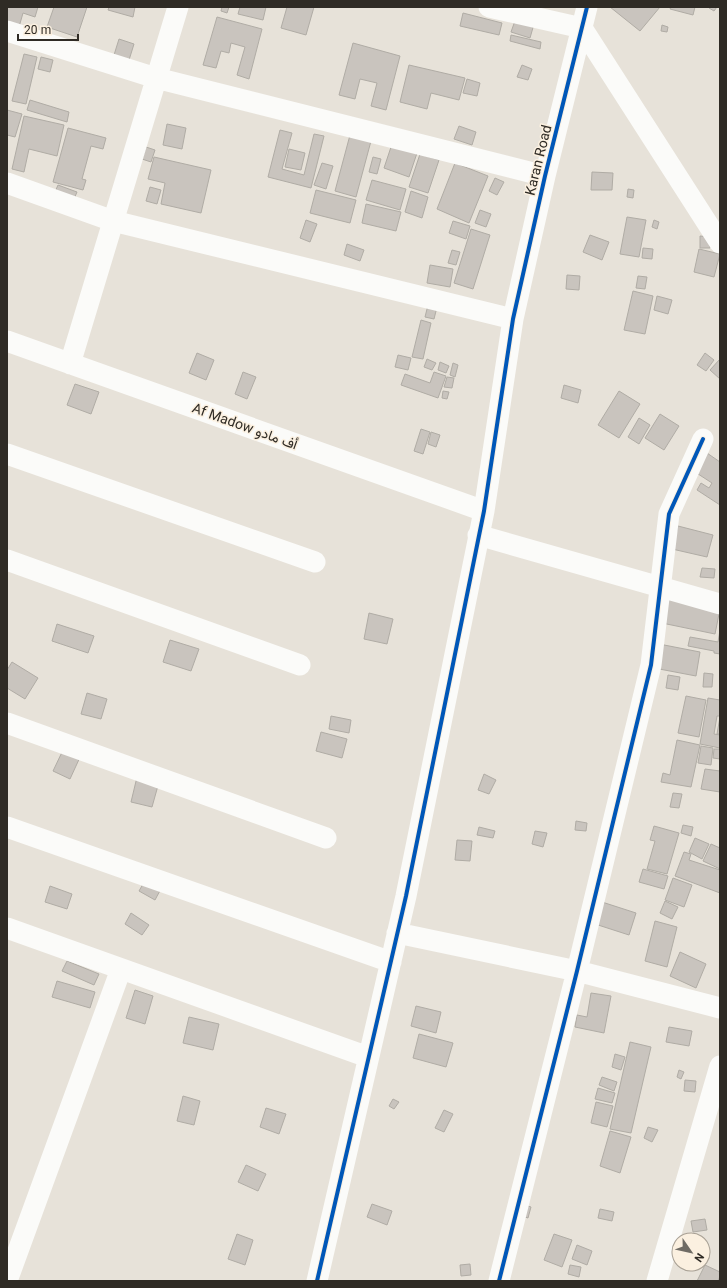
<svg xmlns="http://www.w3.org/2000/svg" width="727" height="1288" font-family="Georgia,Vazirmatn,serif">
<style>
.building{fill:#c9c4be;stroke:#b0aca5}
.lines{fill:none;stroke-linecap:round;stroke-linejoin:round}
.minor{stroke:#fbfbf9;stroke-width:21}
.cycleway-casing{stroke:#fbf0e0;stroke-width:6}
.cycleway{stroke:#0057b8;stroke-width:4}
.labels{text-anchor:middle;stroke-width:3;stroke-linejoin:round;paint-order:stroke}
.street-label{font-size:14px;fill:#2f2b25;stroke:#fbf0e0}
</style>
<rect width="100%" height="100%" fill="#e7e2d9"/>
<!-- building -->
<path class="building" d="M7,7h31l-3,10 -12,-4 -4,14 -12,-3z
M54,7h33l-10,30 -30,-10z
M109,7h26l-2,10 -25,-7z
M222,7h7l-2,6 -6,-2z
M240,7h26l-3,13 -25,-6z
M287,7h27l-8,28 -25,-7z
M610,7h50l-20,24z
M671,7h24l-2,8 -23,-6z
M709,7h8l-3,4 -5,-3z
M463,13l39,10 -3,12 -39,-9z
M217,17l45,12 -13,50 -12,-4 8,-28 -14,-4 -2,10 -8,-2 -5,17 -13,-3z
M516,18l18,6 -4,14 -19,-6z
M662,25l6,2 -1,5 -6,-1z
M511,35l30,7 -1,7 -30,-8z
M119,39l15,5 -5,16 -15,-5z
M353,43l47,13 -14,54 -15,-4 6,-23 -17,-4 -5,20 -16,-4z
M24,54l13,3 -11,47 -14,-3z
M41,57l12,3 -3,12 -12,-3z
M409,65l56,13 -6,22 -28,-7 -4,16 -27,-7z
M522,65l10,4 -4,11 -11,-3z
M467,79l13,4 -3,13 -14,-3z
M30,100l39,12 -2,10 -40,-12z
M7,110l15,4 -7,23 -8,-2z
M24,116l40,9 -7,31 -28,-7 -5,23 -12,-3z
M167,124l19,4 -4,21 -19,-4z
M459,126l17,6 -4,13 -18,-6z
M68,128l38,10 -3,11 -12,-3 -9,33 4,1 -3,10 -30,-8z
M280,130l12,3 -10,36 22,6 10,-41 10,2 -13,52 -43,-11z
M350,135l21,6 -15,56 -21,-6z
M392,144l25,9 -8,24 -25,-9z
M146,147l9,3 -4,12 -9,-3z
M289,149l16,4 -4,17 -16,-3z
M420,154l19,6 -11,33 -19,-6z
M154,157l57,13 -10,43 -40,-9 4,-21 -17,-4z
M373,157l8,2 -4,15 -8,-2z
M322,163l11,3 -7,23 -12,-4z
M455,163l33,13 -19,47 -32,-14z
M592,172l21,1 -1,17h-21z
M495,178l9,4 -7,13 -8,-4z
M372,180l34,9 -6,21 -34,-10z
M58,185l19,7 -3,7 -19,-7z
M150,187l11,3 -4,14 -11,-3z
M628,189l6,1 -1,8 -6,-1z
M316,190l40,10 -6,23 -40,-10z
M411,191l17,6 -6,21 -17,-6z
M366,204l35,8 -5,19 -34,-8z
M480,210l11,4 -5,13 -11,-4z
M627,217l19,3 -7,37 -19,-3z
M306,220l11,4 -7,18 -10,-4z
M654,220l5,2 -2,7 -5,-2z
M453,221l17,5 -4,13 -17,-6z
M471,229l19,6 -17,54 -19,-6z
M590,235l19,7 -7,18 -19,-8z
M700,236l10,1v11h-10z
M347,244l17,6 -4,11 -16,-6z
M643,248l10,1 -1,10 -10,-1z
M699,249l21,5 -6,23 -20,-5z
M452,250l8,2 -4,13 -8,-2z
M430,265l23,4 -3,18 -23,-4z
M567,275l13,1 -1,14 -13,-1z
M638,276l9,1 -2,12 -9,-1z
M633,291l20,5 -8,38 -21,-4z
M657,296l15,4 -4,14 -14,-4z
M428,305l9,2 -3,12 -9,-2z
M421,320l10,3 -8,36 -11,-2z
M197,353l17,7 -8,20 -17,-7z
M705,353l9,7 -8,11 -9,-6z
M398,355l13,3 -3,12 -13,-3z
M427,359l9,4 -4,7 -8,-3z
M720,359v20l-10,-9z
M440,362l9,4 -3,7 -8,-3z
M453,363l5,2 -3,12 -5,-2z
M243,372l13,5 -9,22 -12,-5z
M434,372l12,4 -8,22 -37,-13 4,-11 25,9z
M447,377l7,1 -2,10 -8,-1z
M75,384l24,8 -8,22 -24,-9z
M564,385l17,5 -3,13 -17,-5z
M443,391l6,1 -2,7 -5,-1z
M619,391l21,13 -21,34 -21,-13z
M660,414l19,12 -15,24 -19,-12z
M639,418l11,7 -11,19 -11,-7z
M421,429l9,3 -7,22 -9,-3z
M431,432l9,3 -4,12 -8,-3z
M707,453l13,9v43l-23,-15 4,-7 8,5 3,-5 -17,-11z
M678,526l35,9 -6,22 -35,-8z
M702,568l13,1 -1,9 -14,-1z
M663,597l57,12 -5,25 -58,-12z
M369,613l24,6 -6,25 -23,-5z
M57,624l37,12 -6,17 -36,-12z
M720,630v24l-6,-1v-2l-26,-5 2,-9 28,5z
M170,640l29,9 -8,22 -28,-9z
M659,644l41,8 -4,24 -42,-8z
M12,662l26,16 -13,21 -18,-11v-18z
M704,673l9,1 -1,13h-9z
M668,675l12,2 -2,13 -12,-2z
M87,693l20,6 -6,20 -20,-5z
M686,696l20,4 -7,37 -21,-4z
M708,698l12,2v16h-3l-3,18 6,1v13l-20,-4z
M331,716l20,4 -2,13 -20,-4z
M720,717v17h-3z
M321,732l26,7 -5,19 -26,-7z
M677,740l23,5 -9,42 -30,-5 2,-9 7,2z
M701,746l12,2 -2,17 -13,-2z
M64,748l17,7 -11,24 -17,-8z
M714,749h6v10l-7,-1z
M705,769l15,2v21l-19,-3z
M484,774l12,6 -7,14 -11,-4z
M137,777l22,5 -7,25 -21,-5z
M673,793l9,1 -3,14 -9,-1z
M576,821l11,2 -1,8 -11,-1z
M683,825l10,2 -2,9 -10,-3z
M654,826l25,7 -12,41 -20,-5 8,-28 -5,-1z
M479,827l16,4 -2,7 -16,-3z
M535,831l12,2 -4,14 -11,-3z
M695,838l14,6 -7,15 -13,-7z
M457,840l15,1 -2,20 -15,-1z
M711,844l9,4v21l-17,-8z
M684,852l7,2 -2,6 31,10v23l-45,-17z
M643,869l25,7 -4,13 -25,-7z
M147,877l16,8 -8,15 -16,-9z
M673,878l19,7 -8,22 -19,-7z
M50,886l22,8 -5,15 -22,-7z
M665,901l13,6 -6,12 -12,-6z
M602,902l34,11 -7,22 -34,-11z
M131,913l18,12 -7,10 -17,-11z
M655,921l22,6 -10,40 -22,-6z
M680,952l26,12 -10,24 -26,-12z
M67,961l32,13 -5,11 -32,-14z
M57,981l38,11 -5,16 -38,-11z
M135,990l18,6 -8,28 -19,-6z
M591,993l20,3 -7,37 -29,-6 2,-12 10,2z
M416,1006l25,6 -5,21 -25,-7z
M189,1017l30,7 -6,26 -30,-7z
M669,1027l23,4 -3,15 -23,-4z
M419,1034l34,9 -7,24 -33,-9z
M630,1042l21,5 -20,86 -21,-4z
M615,1054l10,3 -4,13 -9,-3z
M679,1070l5,2 -3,7 -4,-2z
M602,1077l15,5 -3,9 -15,-6z
M685,1080l11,1 -1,11 -11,-1z
M598,1088l17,5 -3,10 -17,-4z
M183,1096l17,5 -6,24 -17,-4z
M393,1099l6,3 -5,7 -5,-3z
M596,1102l17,4 -6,21 -16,-4z
M266,1108l20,6 -7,20 -19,-7z
M444,1110l9,4 -9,18 -9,-4z
M648,1127l10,3 -6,12 -8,-4z
M610,1131l21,6 -11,36 -20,-7z
M246,1165l20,9 -8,17 -20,-9z
M372,1204l20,7 -5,14 -20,-8z
M522,1204l9,3 -3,11 -9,-3z
M600,1209l14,3 -2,9 -14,-3z
M705,1219l2,11 -14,2 -2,-11z
M237,1234l16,6 -8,25 -17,-6z
M554,1234l18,6 -10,27 -18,-7z
M577,1245l15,6 -5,14 -15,-6z
M470,1264l1,11 -10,1 -1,-11z
M570,1265l11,2 -2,10 -11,-3z
M705,1265l15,7v4l-2,5h-21z"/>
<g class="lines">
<!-- minor -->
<path class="minor" d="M489,7l93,21 138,215
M7,31l149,47 389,98
M7,183l106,38 400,98
M7,341l477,170
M70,364l108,-357
M7,454l308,108
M478,535l242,69
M7,560l293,105
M7,723l319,115
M7,827l384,135
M7,928l361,129
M397,933l180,38 143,37
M7,1281l114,-312
M317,1281l89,-385 78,-385 29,-192 32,-143 42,-169
M499,1281l78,-310 74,-306 18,-151 34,-75
M657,1281l63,-215"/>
<defs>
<path id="cycleway" d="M317,1281l89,-385 78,-385 29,-192 32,-143 42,-169
M499,1281l78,-310 74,-306 18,-151 34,-75"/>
</defs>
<!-- cycleway casing -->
<use href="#cycleway" class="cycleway-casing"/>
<!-- cycleway -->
<use href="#cycleway" class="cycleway"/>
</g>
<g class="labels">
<!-- street labels -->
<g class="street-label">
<text transform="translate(538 160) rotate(-76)" y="5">Karan Road</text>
<text transform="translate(245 426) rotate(20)" y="5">Af Madow أف مادو</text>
</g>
</g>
<!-- border -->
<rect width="727" height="1288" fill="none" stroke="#2f2b25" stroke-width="16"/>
<!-- north arrow -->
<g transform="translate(691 1252) rotate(124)"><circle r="19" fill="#fbf0e0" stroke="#a9a195"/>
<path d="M0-3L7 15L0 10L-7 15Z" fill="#6f6b64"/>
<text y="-6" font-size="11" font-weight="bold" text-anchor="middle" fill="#2f2b25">N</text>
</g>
<!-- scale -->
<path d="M18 34v6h60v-6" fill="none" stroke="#2f2b25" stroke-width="2"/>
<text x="24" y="34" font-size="12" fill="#2f2b25" stroke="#fbf0e0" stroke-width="3" paint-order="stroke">20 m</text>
</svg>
